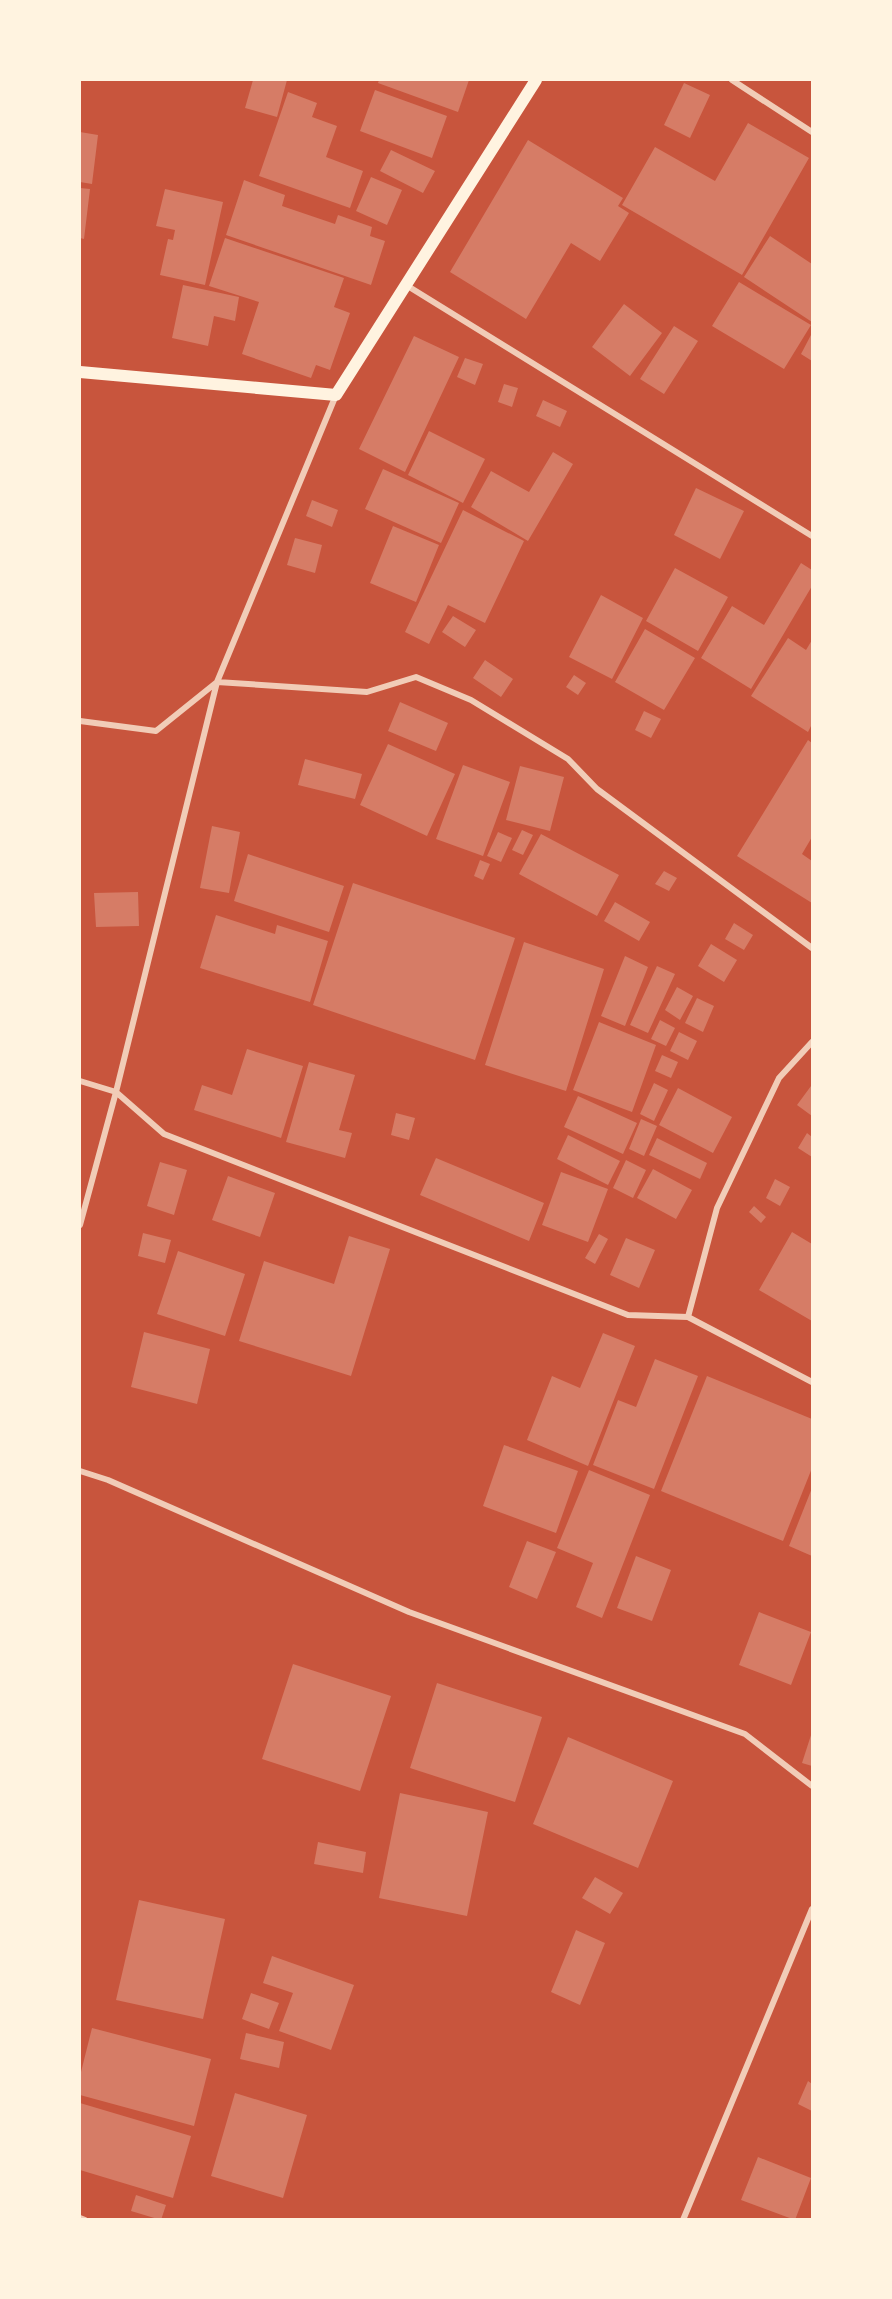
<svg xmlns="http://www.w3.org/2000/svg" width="892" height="2299" font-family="Roboto,sans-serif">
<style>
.building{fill:#d67c66}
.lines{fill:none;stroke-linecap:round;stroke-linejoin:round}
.minor{stroke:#f1ccb7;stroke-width:6}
.secondary{stroke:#fff3e0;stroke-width:12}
</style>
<rect width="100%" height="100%" fill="#c8553d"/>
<!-- building -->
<path class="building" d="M253,80h34l-10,37 -32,-9z
M379,80h90l-11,32 -80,-29z
M684,83l26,12 -20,43 -26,-13z
M375,90l72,26 -15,42 -72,-27z
M288,92l29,11 -5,14 25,9 -11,31 37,14 -13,37 -91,-32z
M748,123l61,35 -67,117 -120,-70 33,-58 60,34z
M80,132l18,3 -6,49 -12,-2z
M528,140l95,58 -5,8 11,7 -29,48 -29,-18 -45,76 -76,-47z
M391,150l44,21 -12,22 -43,-22z
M371,177l31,13 -15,35 -31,-14z
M244,180l41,15 -3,11 53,18 3,-9 34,12 -2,9 15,5 -14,44 -145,-50z
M80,188l10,1 -6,50 -4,-1z
M165,189l58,13 -18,83 -45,-10 8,-36 5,1 2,-10 -19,-4z
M770,236l42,28v58l-68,-45z
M225,238l119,40 -10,29 16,6 -20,57 -14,-5 -5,13 -69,-24 17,-52 -50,-16z
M739,282l72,43 -27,44 -72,-43z
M183,285l56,12 -4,24 -21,-5 -6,30 -36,-8z
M624,304l38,29 -32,43 -38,-29z
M674,326l24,15 -34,53 -24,-15z
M812,333v28l-11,-7z
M414,336l45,21 -54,115 -46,-23z
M465,358l18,6 -8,21 -18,-8z
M504,384l14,4 -6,19 -14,-5z
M543,400l24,11 -7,16 -24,-11z
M429,431l56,28 -22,44 -55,-28z
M553,452l20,12 -45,77 -57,-34 20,-36 38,21z
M383,469l76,34 -18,40 -76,-34z
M696,488l48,23 -24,48 -46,-24z
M312,500l26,10 -6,17 -26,-11z
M463,510l61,31 -39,82 -37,-18 -19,39 -24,-12z
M393,526l46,19 -23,57 -46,-19z
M295,538l27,7 -7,28 -28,-8z
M801,563l11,7v16l-61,103 -50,-31 31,-52 32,19z
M675,568l53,29 -30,54 -52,-30z
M601,595l42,23 -31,61 -43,-22z
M453,616l23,14 -11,17 -23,-15z
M645,629l50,29 -31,52 -49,-28z
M788,638l18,12 6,-10v84l-4,8 -57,-36z
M485,660l28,19 -12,18 -28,-19z
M574,675l12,8 -8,12 -12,-8z
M400,702l48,21 -12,28 -48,-20z
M644,711l17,8 -10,19 -16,-8z
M808,740l4,3v94l-10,17 10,7v42l-75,-47z
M388,744l67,30 -28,62 -67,-31z
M305,759l57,15 -7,25 -57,-14z
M463,765l47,17 -27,74 -47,-17z
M520,766l44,11 -14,54 -44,-11z
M212,826l28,6 -11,61 -29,-5z
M522,830l11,5 -10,20 -11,-5z
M498,832l14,6 -11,24 -14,-6z
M541,834l78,41 -22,41 -78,-42z
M248,854l96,32 -15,46 -95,-31z
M480,860l10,4 -7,16 -9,-4z
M664,871l13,7 -8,13 -14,-7z
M353,883l162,55 -40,122 -162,-55z
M138,892l1,34 -43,1 -2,-34z
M615,902l35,20 -11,19 -35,-20z
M216,915l59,19 2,-9 51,16 -18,61 -110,-34z
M734,923l19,12 -9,15 -19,-11z
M524,942l80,27 -38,122 -81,-26z
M711,944l26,16 -13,22 -26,-16z
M625,956l23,11 -23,59 -24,-10z
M657,966l18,8 -27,59 -18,-8z
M677,987l16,9 -13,24 -15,-10z
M697,998l17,8 -11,26 -18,-9z
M660,1020l15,8 -9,18 -15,-7z
M599,1022l57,23 -24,67 -59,-22z
M679,1032l18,9 -9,19 -18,-9z
M247,1049l56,17 -22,72 -87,-28 8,-25 30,10z
M662,1055l16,7 -7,16 -16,-7z
M309,1062l46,13 -16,55 13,3 -7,25 -59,-16z
M654,1083l14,7 -14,31 -14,-7z
M811,1086l1,1v29l-15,-11z
M678,1088l54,29 -19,36 -54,-28z
M578,1096l59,27 -14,31 -59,-27z
M396,1113l19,5 -6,22 -18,-5z
M641,1119l16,7 -13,30 -15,-7z
M807,1133l5,4v20l-14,-9z
M568,1135l52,26 -12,24 -51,-26z
M657,1138l50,25 -7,16 -51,-24z
M436,1158l108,45 -15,38 -109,-46z
M626,1160l20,10 -13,28 -20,-10z
M160,1162l27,8 -13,45 -27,-9z
M653,1169l39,21 -16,29 -39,-21z
M561,1172l47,17 -20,53 -46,-17z
M228,1176l47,17 -15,44 -48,-17z
M775,1179l15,8 -10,19 -14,-8z
M754,1206l12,11 -5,6 -12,-11z
M792,1232l20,12v77l-53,-31z
M143,1233l28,7 -6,23 -27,-7z
M599,1234l9,5 -13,25 -10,-6z
M349,1236l41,13 -39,127 -112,-35 25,-80 70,23z
M626,1238l29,12 -16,38 -29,-13z
M178,1251l67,23 -20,62 -68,-22z
M144,1332l66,17 -13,55 -66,-17z
M603,1333l32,13 -47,120 -61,-26 25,-64 28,12z
M655,1359l43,17 -44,113 -61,-24 25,-65 18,7z
M707,1376l105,43v49l-29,73 -122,-50z
M504,1445l74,26 -22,62 -73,-27z
M589,1470l61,25 -48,123 -26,-11 17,-44 -36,-15z
M812,1488v68l-23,-10z
M527,1541l29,11 -19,47 -28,-12z
M636,1556l35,14 -19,51 -35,-13z
M759,1612l52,20 -20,53 -52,-20z
M293,1664l98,32 -31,95 -98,-32z
M437,1683l105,34 -27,85 -105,-34z
M812,1732v34l-10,-3z
M568,1737l105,44 -35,87 -105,-44z
M400,1793l88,19 -21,104 -88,-18z
M318,1842l48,10 -3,21 -49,-9z
M595,1877l28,16 -13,21 -28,-16z
M139,1900l86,19 -22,100 -87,-19z
M576,1930l29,13 -25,62 -29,-13z
M272,1956l82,29 -23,65 -52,-19 14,-38 -30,-10z
M251,1993l28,10 -10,26 -27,-10z
M92,2028l119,31 -17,67 -114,-31v-19z
M246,2033l38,9 -5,26 -39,-9z
M808,2081l4,3v27l-14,-7z
M235,2093l72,22 -24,83 -72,-22z
M80,2103l111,33 -18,62 -93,-28z
M758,2157l53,21 -16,42 -54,-20z
M136,2195l30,10 -5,15 -30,-9z"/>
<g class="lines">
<!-- minor -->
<path class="minor" d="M732,80l80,52
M406,285l406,251
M80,721l76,10 61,-49 150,10 49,-15 55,23 97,59 29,30 215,159
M80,1081l36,11 48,42 464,181 60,2 124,65
M80,1225l36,-133 101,-410 119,-287
M688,1317l29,-109 62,-130 33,-36
M80,1471l28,9 301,132 336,122 67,52
M80,2218l5,2
M683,2220l129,-311"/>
<!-- secondary -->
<path class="secondary" d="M80,372l256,23 200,-315"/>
</g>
<!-- border -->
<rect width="892" height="2299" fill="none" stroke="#fff3e0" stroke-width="162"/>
</svg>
